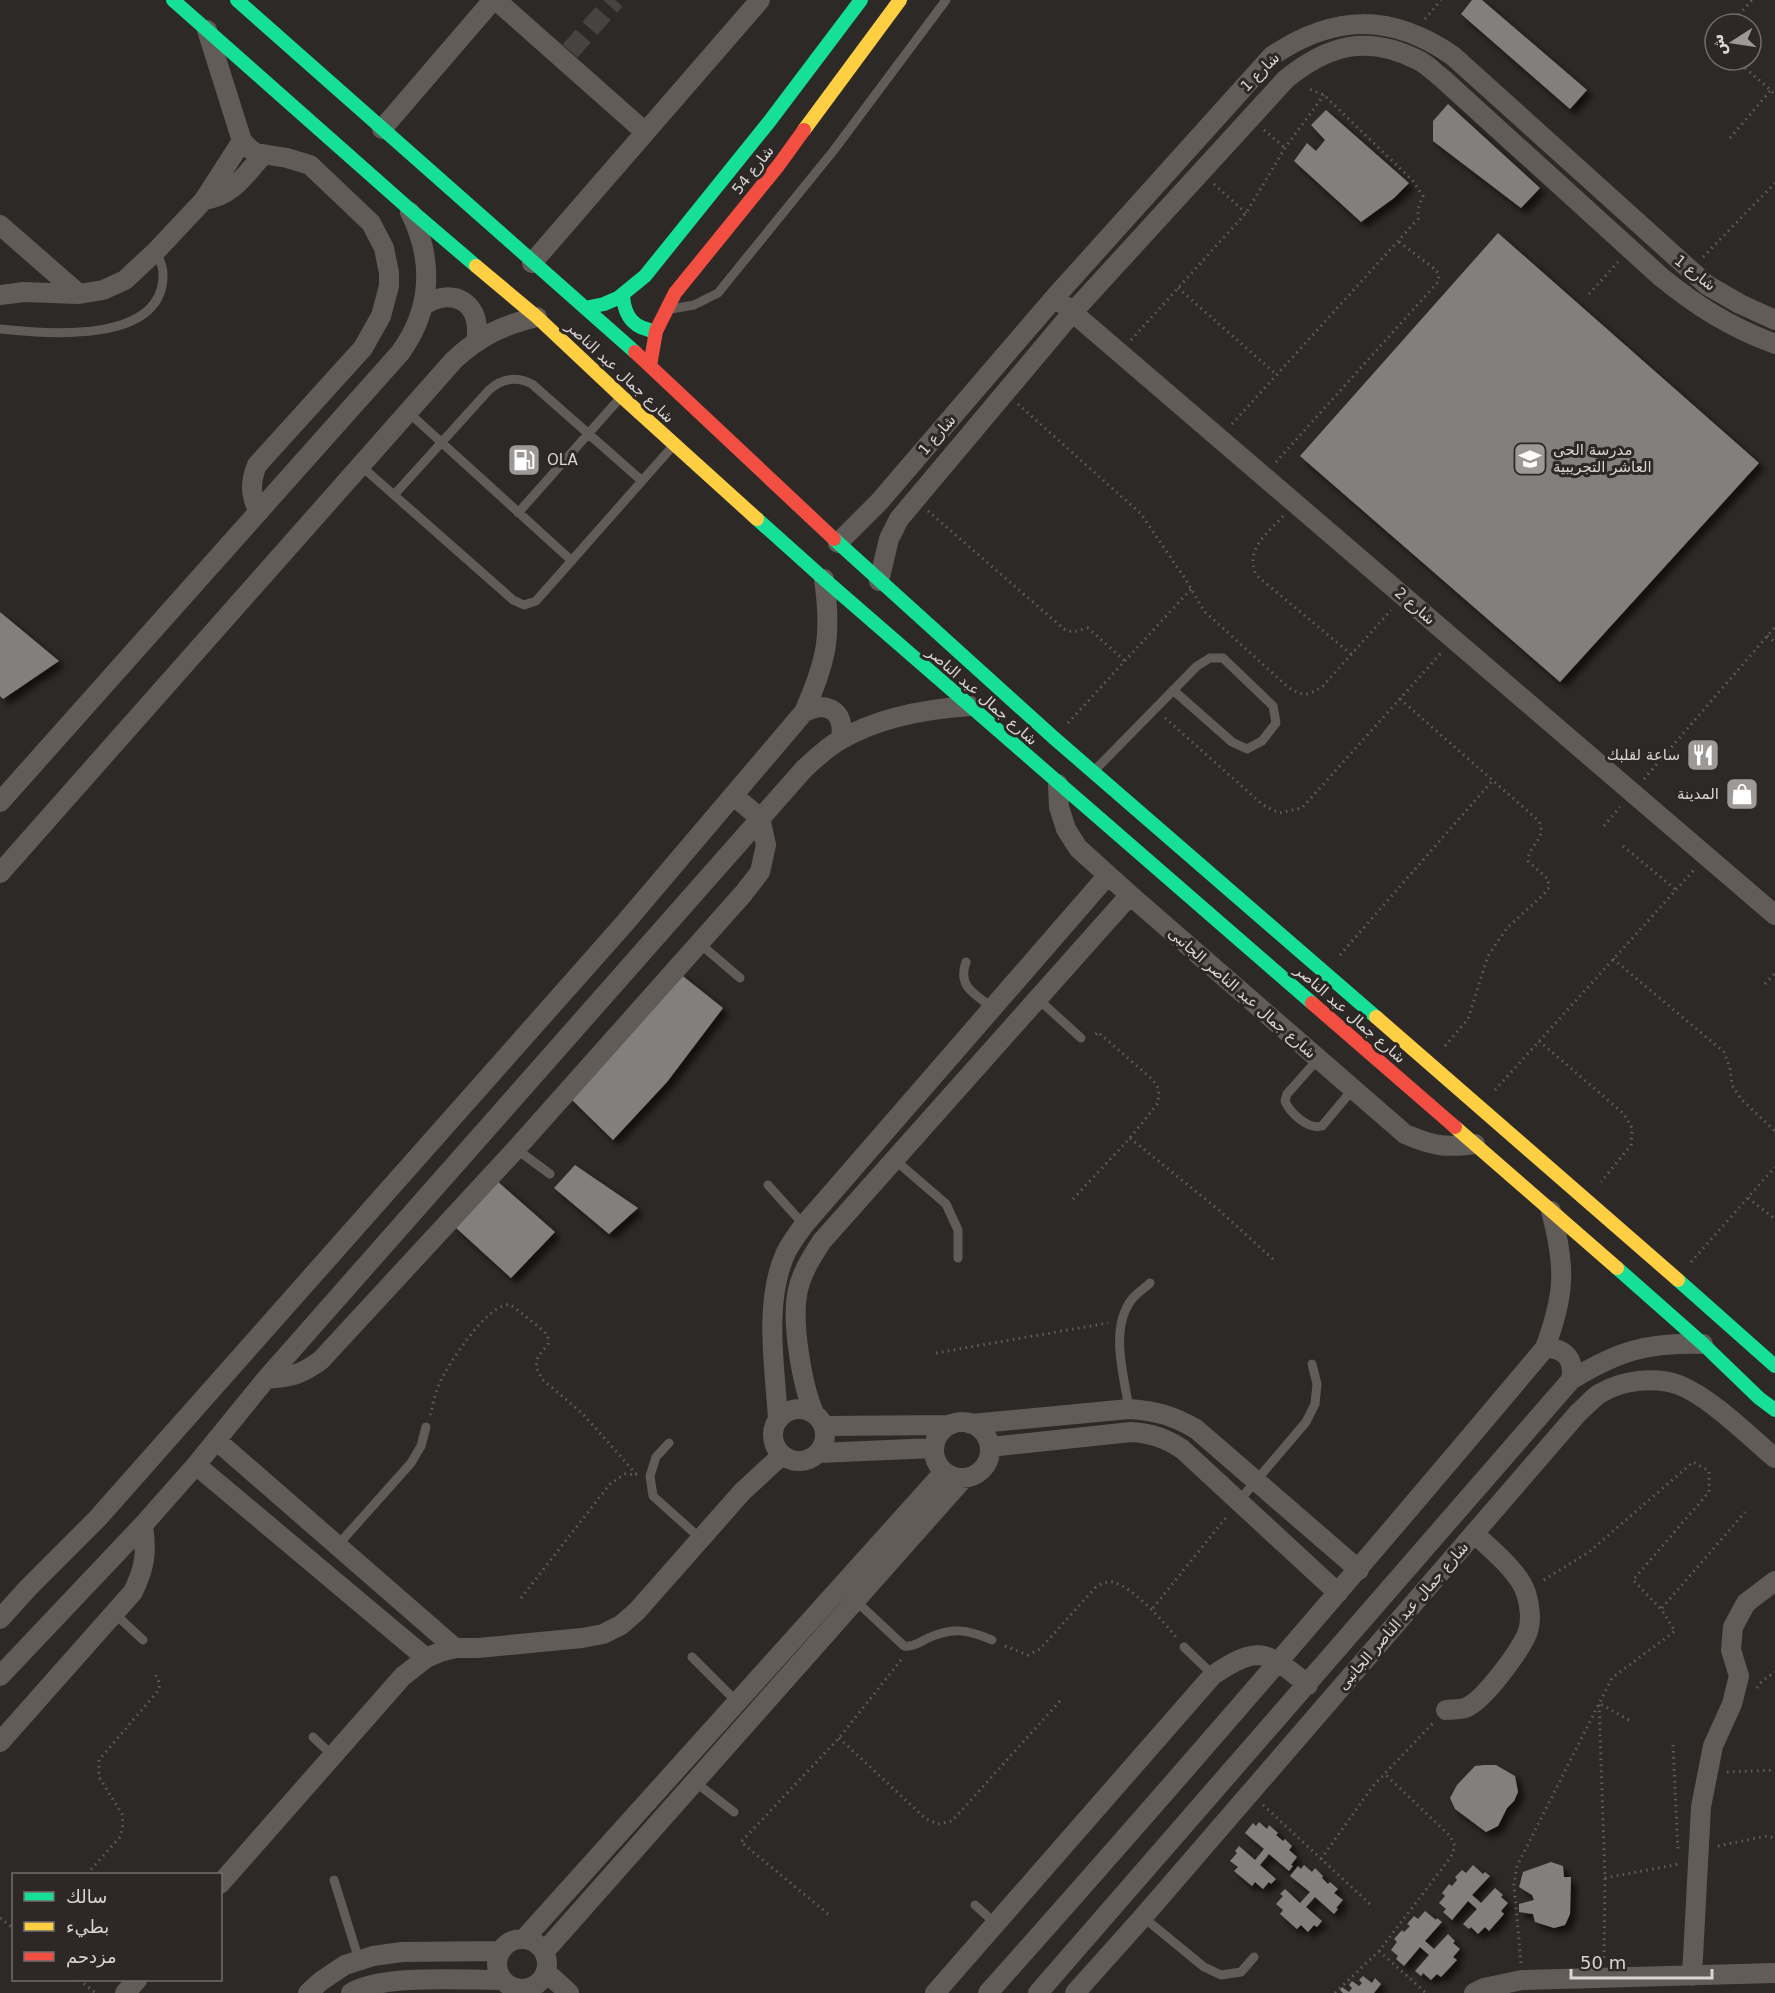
<svg xmlns="http://www.w3.org/2000/svg" width="1775" height="1993" font-family="'DejaVu Sans','Noto Sans Arabic',sans-serif">
<style>
.building{fill:#827f7f;filter:url(#shadow)}
.lines{fill:none;stroke-linecap:round;stroke-linejoin:round}
.street-tunnel{stroke:#464341;stroke-width:20;stroke-dasharray:20 10;stroke-linecap:butt}
.path{stroke:#625e59;stroke-width:3;stroke-dasharray:1.5 4.5;stroke-linecap:butt}
.lane{stroke:#625c58;stroke-width:9}
.street{stroke:#625c58;stroke-width:20}
.fast{stroke:#16e098;stroke-width:14}
.slow{stroke:#ffcf43;stroke-width:14}
.jam{stroke:#f24e42;stroke-width:14}
.labels{text-anchor:middle;stroke-width:6;stroke-linejoin:round;paint-order:stroke}
.street-label{font-size:15px;fill:#d8d5d4;stroke:#2d2826}
.poi-label{font-size:15px;fill:#d8d5d4;stroke:#2d2826;text-anchor:start}
</style>
<defs>
<filter id="shadow"><feDropShadow dx="5.5" dy="5.5" stdDeviation="3" flood-color="#0009"/></filter>
</defs>
<rect width="100%" height="100%" fill="#2c2927"/>
<!-- building -->
<path class="building" d="M1472,0h10l105,90 -17,19 -109,-95z
M1448,104l92,84 -19,20 -88,-67v-20z
M1326,110l83,73 -15,15 -33,24 -67,-61 13,-18 9,8 9,-11 -14,-15z
M1498,233l261,230 -199,219 -260,-226z
M0,612l59,49 -56,38 -3,-3z
M679,973l44,35 -56,74 -54,58 -44,-43z
M575,1165l63,43 -29,26 -55,-46z
M497,1181l58,51 -44,46 -57,-52z
M1484,1765h12l19,11 3,16 -4,9 -7,7 -9,18 -12,6 -31,-23 -5,-11 7,-13 18,-19z
M1259,1822l8,7 2,-4 9,8 -2,2 7,6 2,-2 7,7 -3,4 8,7 -6,8 2,1 -4,5 -20,-17 -9,11 16,14 -5,5 -2,-2 -6,7 -8,-7 -3,4 -18,-15 4,-4 -8,-6 7,-8 -2,-2 4,-5 16,14 9,-11 -19,-16 8,-10 3,3z
M1551,1862l12,4 1,11h7l-1,37 -5,11 -11,3 -19,-6 -2,-8 -14,-2v-8l15,-4 -2,-5 -13,-8 4,-15z
M1304,1865l8,7 3,-4 8,8 -1,2 6,6 2,-2 8,7 -4,4 9,7 -7,8 2,1 -4,5 -19,-17 -9,10 16,14 -5,6 -3,-2 -6,7 -7,-7 -4,4 -17,-15 3,-4 -7,-6 7,-8 -3,-2 5,-5 15,14 10,-11 -20,-16 8,-10 3,3z
M1473,1865l10,9 2,-2 5,4 -18,19 9,8 14,-15 8,7 -2,2 7,6 -7,8 3,3 -15,17 -4,-4 -7,7 -7,-7 -2,2 -6,-5 14,-15 -9,-8 -16,19 -9,-8 3,-3 -7,-6 6,-7 -3,-3 7,-9 3,2 5,-6 -2,-3 7,-7 4,3z
M1425,1911l11,9 1,-2 5,4 -17,19 9,8 14,-15 7,7 -2,2 7,6 -7,8 4,3 -16,17 -4,-3 -6,6 -8,-7 -2,3 -6,-5 14,-16 -9,-8 -16,19 -8,-7 2,-3 -7,-6 6,-8 -3,-3 8,-9 2,2 6,-6 -3,-2 7,-8 4,3z
M1363,1976l9,7 3,-5 6,6 -7,9h-31l-3,-3 2,-3 7,5 3,-4 -3,-3 3,-4 7,5 3,-3 -3,-3z"/>
<g class="lines">
<!-- street-tunnel -->
<path class="street-tunnel" d="M570,51l45,-51"/>
<!-- path -->
<path class="path" d="M1425,19l16,-19
M1731,24l21,-24
M1736,60l39,34
M1264,130l21,18
M1730,138l41,-48
M1214,184l32,29
M1703,257l72,-74
M1178,288l99,87
M1589,294l29,-32
M1131,340l115,-127 39,-65 39,-53
M1018,404l123,110 45,66 18,31 84,76c15,10 20,9 35,-1l68,-76
M1232,424l186,-205v-10l5,-13 -10,-15 -89,-86 -17,-7
M1276,462l162,-180 1,-7 -3,-5 -38,-29
M928,511l136,118c9,5 15,1 24,-1l37,33
M1283,516c-16,18 -38,33 -27,59l95,79
M1767,636l8,6
M1400,699l139,122c8,19 -10,22 -11,40l20,18 1,8 -5,7 -37,34 -19,28 -20,63 -23,27
M1165,718l98,87 16,8 23,-5 139,-155
M1068,723l123,-134
M1644,779l131,-152
M1604,826l16,-19
M1623,846l52,43
M1340,955l153,-175
M1613,959l111,93 6,16 2,17 9,14 34,32
M1765,984l10,-11
M1539,1041l85,73 8,14 -1,17 -30,37
M1495,1090l199,-220
M1130,1138l90,73 55,50
M1748,1198l27,21
M1073,1199l57,-61 28,-35 1,-14 -7,-10 -53,-46 -1,-1 -4,4
M1691,1262l84,-95
M936,1353l172,-30
M430,1415c3,-10 5,-21 9,-31 9,-19 49,-83 72,-79l33,26 4,6v7l-10,13 -2,10 6,12 41,35 54,61
M521,1598l89,-114 15,-10 12,1
M1153,1608l75,-93
M1662,1608l83,-96
M1005,1646l23,9 12,-6 55,-61c6,-4 11,-7 18,-6 20,5 50,39 63,55
M1757,1688l5,-7 13,-9
M839,1738l87,81 12,5 14,-3 108,-120
M1673,1745l5,106
M1727,1772l48,-2
M1263,1805l109,101
M1718,1846l49,-10 8,2
M1321,1859l52,-73 61,-64
M87,1874l33,-37 3,-12 -1,-11 -23,-37v-17l59,-69 2,-7 -5,-11
M1605,1878l74,-14
M828,1914l-87,-72 98,-104 62,-78
M0,1918l14,11
M1379,1951l47,42
M1604,1958l1,-80 -6,-175 33,19
M1521,1963l-7,-78 3,-19 95,-188 63,-47 -14,-22 -28,-29 76,-88v-21l-16,-9 -104,90 -47,29
M79,1980l17,13
M1335,1993l44,-42 72,-94 4,-11 -5,-10 -65,-62"/>
<!-- lane -->
<path class="lane" d="M671,309l23,-4 24,-12 116,-143 112,-150
M0,329c46,5 165,16 163,-56 0,-7 -4,-15 -7,-22
M408,412l164,149
M360,465l153,135 11,5 12,-4 136,-154
M394,495l95,-105c13,-12 27,-14 43,-6l110,97
M518,513l102,-115
M1095,770l102,-104 13,-8h13l50,48 3,17 -14,18 -15,8 -15,-7 -59,-52
M699,943l41,35
M966,962c-9,25 9,32 27,46
M1038,999l43,39
M1318,1059l-31,35 -2,7c5,12 23,29 37,25l31,-37
M516,1149l34,25
M895,1160l51,44 12,26v28
M768,1185l36,40
M1129,1409c-5,-34 -20,-80 3,-110 5,-6 13,-11 18,-16
M669,1443l-13,14 -6,19 3,20 48,43
M1238,1502l68,-80 9,-18 2,-20 -5,-20
M337,1546l74,-83 10,-17 5,-19
M856,1601l48,45c9,1 14,-3 22,-7 26,-12 41,-10 66,1
M114,1613l29,27
M1184,1647l29,28
M692,1657l45,45
M313,1737l20,19
M695,1782l39,30
M334,1880l25,80
M975,1905l20,18
M1143,1917l61,50 17,8 20,-3 13,-15"/>
<!-- street -->
<path class="street" d="M496,0l149,132
M207,30l35,111 8,8 6,4 31,5 23,7 61,58 13,25 5,25v13l-8,30 -18,32 -106,117c-7,17 -7,30 2,47
M382,129l111,-129
M204,200c29,-4 41,-25 59,-45
M0,225l79,69
M532,263l228,-263
M0,295l24,-3 55,2 24,-4 22,-10 31,-29 48,-51 38,-59
M1064,305l711,610
M423,306c31,-21 60,-2 53,35
M838,543l41,-41 176,-205 217,-241c62,-42 119,-43 181,0l254,229 33,19 35,16
M879,581l10,-42 10,-20 173,-206 214,-234c42,-34 81,-45 132,-19 9,4 17,13 25,19l218,198c37,30 69,50 114,67
M804,712c25,-12 41,0 37,27
M1058,784l1,23 7,22 12,19 52,47 275,239c28,12 40,14 70,10
M0,802l400,-449c32,-44 34,-93 10,-141
M0,873l454,-513c26,-24 49,-35 83,-43
M1545,1348c21,0 30,12 26,32
M266,1379c25,-2 35,-4 55,-19l195,-211 227,-255 17,-22 6,-27 -6,-27 -26,-22
M773 1435a26 26 0 1 1 52 0a26 26 0 1 1-52 0Z
M814,1413c-12,-28 -22,-88 -17,-118 3,-20 14,-37 25,-54l308,-346
M778,1419c-3,-51 -14,-114 6,-162 4,-11 13,-22 20,-32l304,-350
M934 1450a28 28 0 1 1 56 0a28 28 0 1 1-56 0Z
M971,1424l158,-15c27,2 43,6 67,20l163,141
M824,1426l126,-1
M216,1440l239,208
M990,1447l141,-15c20,1 34,6 51,17l156,144
M819,1453l115,-5
M196,1465l230,193
M0,1619l28,-31 69,-69 527,-595 180,-212c23,-52 28,-77 20,-133
M0,1676l143,-151 53,-60 70,-86 538,-610c11,-10 22,-21 36,-29 39,-23 86,-31 130,-34
M1446,1710c6,-1 13,0 19,-2 18,-6 54,-56 62,-74 5,-12 3,-29 -1,-41 -7,-22 -36,-44 -52,-60
M0,1742l133,-150c12,-25 14,-39 10,-67
M220,1884l183,-208 23,-18 14,-6 15,-4h23l104,-10 21,-4 18,-9 16,-14 105,-119 40,-37
M524,1939l420,-467
M497 1964a25 25 0 1 1 50 0a25 25 0 1 1-50 0Z
M544,1952l419,-473
M546,1972l23,21
M1692,1976l9,-169 12,-61 19,-42 7,-28 -8,-26 2,-23 13,-24 29,-22
M125,1993l12,-13
M308,1993l13,-12 24,-16 28,-9 29,-4 99,-1
M351,1993c30,-19 114,-13 152,-13
M935,1993l278,-318c47,-31 53,-24 95,10
M988,1993c189,-212 374,-427 557,-645 20,-54 21,-80 6,-137
M1038,1993l533,-613c47,-29 77,-38 132,-36
M1075,1993l68,-76 435,-504c7,-6 14,-14 21,-19 23,-14 56,-18 80,-9 31,12 70,51 96,73
M1474,1993l10,-5 38,-8 253,-7"/>
<!-- fast -->
<path class="fast" d="M173,0l234,207 69,59
M237,0l398,352
M623,297c2,21 12,32 33,34
M585,308l19,-4 14,-6 27,-22 124,-154 92,-122
M757,519l67,60 488,424
M834,539l220,199 322,279
M1617,1268l86,76 56,54 16,12
M1678,1280l97,86"/>
<!-- slow -->
<path class="slow" d="M804,130l96,-130
M476,266l61,51 84,79 136,123
M1376,1017l302,263
M1455,1127l162,141"/>
<!-- jam -->
<path class="jam" d="M635,352l199,187
M650,366l6,-35 19,-38 103,-127 26,-36
M1312,1003l143,124"/>
</g>
<!-- icons -->
<defs>
<symbol id="school-square" viewBox="-11 -11 22 22"><rect x="-9" y="-9" width="18" height="18" rx="4" fill="#9c9997" stroke="#2d2826"/><path d="M0-5L7-2L0 1L-7-2ZM-4 1L0 2.5L4 1V4Q0 6-4 4Z" fill="#fff"/></symbol>
<symbol id="fuel-square" viewBox="-11 -11 22 22"><rect x="-9" y="-9" width="18" height="18" rx="4" fill="#9c9997" stroke="#2d2826"/><path d="M-5.5-6h7V0h2V4h1.3V-2.5L3-4.5l.8-.8L6-3V5H2.5V1h-1V6h-7ZM-4.2-4.7v3.2H.2V-4.7Z" fill="#fff"/></symbol>
<symbol id="restaurant-square" viewBox="-11 -11 22 22"><rect x="-9" y="-9" width="18" height="18" rx="4" fill="#9c9997" stroke="#2d2826"/><path d="M-5-6h1v4h1v-4h1v4h1v-4h1v5L-1.5 .5V6h-2V.5L-5-1ZM5-6V6H3V1.5H1.5Q1.5-4 5-6Z" fill="#fff"/></symbol>
<symbol id="shop-square" viewBox="-11 -11 22 22"><rect x="-9" y="-9" width="18" height="18" rx="4" fill="#9c9997" stroke="#2d2826"/><path d="M-5-2.5h2.3a2.7 3.5 0 0 1 5.4 0H5L5.5 6h-11ZM-1.5-2.5h3a1.5 2.3 0 0 0-3 0Z" fill="#fff"/></symbol>
</defs>
<g fill-rule="evenodd">
<use href="#school-square" x="1511" y="440" width="38" height="38"/>
<use href="#fuel-square" x="505" y="441" width="38" height="38"/>
<use href="#restaurant-square" x="1684" y="736" width="38" height="38"/>
<use href="#shop-square" x="1723" y="775" width="38" height="38"/>
</g>
<g class="labels">
<!-- street labels -->
<g class="street-label">
<text transform="translate(1260 72) rotate(-45)" y="5">شارع 1</text>
<text transform="translate(753 170) rotate(-52)" y="5">شارع 54</text>
<text transform="translate(1695 273) rotate(38)" y="5">شارع 1</text>
<text transform="translate(620 372) rotate(43)" y="5">شارع جمال عبد الناصر</text>
<text transform="translate(937 435) rotate(-49)" y="5">شارع 1</text>
<text transform="translate(1415 606) rotate(41)" y="5">شارع 2</text>
<text transform="translate(982 696) rotate(41)" y="5">شارع جمال عبد الناصر</text>
<text transform="translate(1242 993) rotate(41)" y="5">شارع جمال عبد الناصر الجانبى</text>
<text transform="translate(1350 1014) rotate(41)" y="5">شارع جمال عبد الناصر</text>
<text transform="translate(1403 1616) rotate(-49)" y="5">شارع جمال عبد الناصر الجانبى</text>
</g>
<!-- poi labels -->
<g class="poi-label">
<text x="1553" y="455">مدرسة الحى<tspan x="1553" dy="17">العاشر التجريبية</tspan></text>
<text x="547" y="465">OLA</text>
<text x="1680" y="760" text-anchor="end">ساعة لقلبك</text>
<text x="1719" y="799" text-anchor="end">المدينة</text>
</g>
</g>
<!-- legend -->
<rect x="12" y="1873" width="210" height="108" fill="#2d2826" stroke="#716d6c" stroke-width="1.5"/>
<rect x="24" y="1892" width="30" height="9" fill="#16e098" stroke="#716d6c" stroke-width="1.5"/>
<text x="66" y="1903" font-size="18" fill="#d8d5d4">سالك</text>
<rect x="24" y="1922" width="30" height="9" fill="#ffcf43" stroke="#716d6c" stroke-width="1.5"/>
<text x="66" y="1933" font-size="18" fill="#d8d5d4">بطيء</text>
<rect x="24" y="1952" width="30" height="9" fill="#f24e42" stroke="#716d6c" stroke-width="1.5"/>
<text x="66" y="1963" font-size="18" fill="#d8d5d4">مزدحم</text>
<!-- north arrow -->
<g transform="translate(1733 42) rotate(258)"><circle r="28" fill="#2d2826" stroke="#716d6c" stroke-width="1.5"/>
<path d="M0-4.5L10 22L0 15L-10 22Z" fill="#9c9997"/>
<text y="-9" font-size="16" font-weight="bold" text-anchor="middle" fill="#d8d5d4">ش</text>
</g>
<!-- scale -->
<path d="M1571 1969v9h141v-9" fill="none" stroke="#d8d5d4" stroke-width="3"/>
<text x="1580" y="1969" font-size="18" fill="#d8d5d4" stroke="#2d2826" stroke-width="4.5" paint-order="stroke">50 m</text>
</svg>
